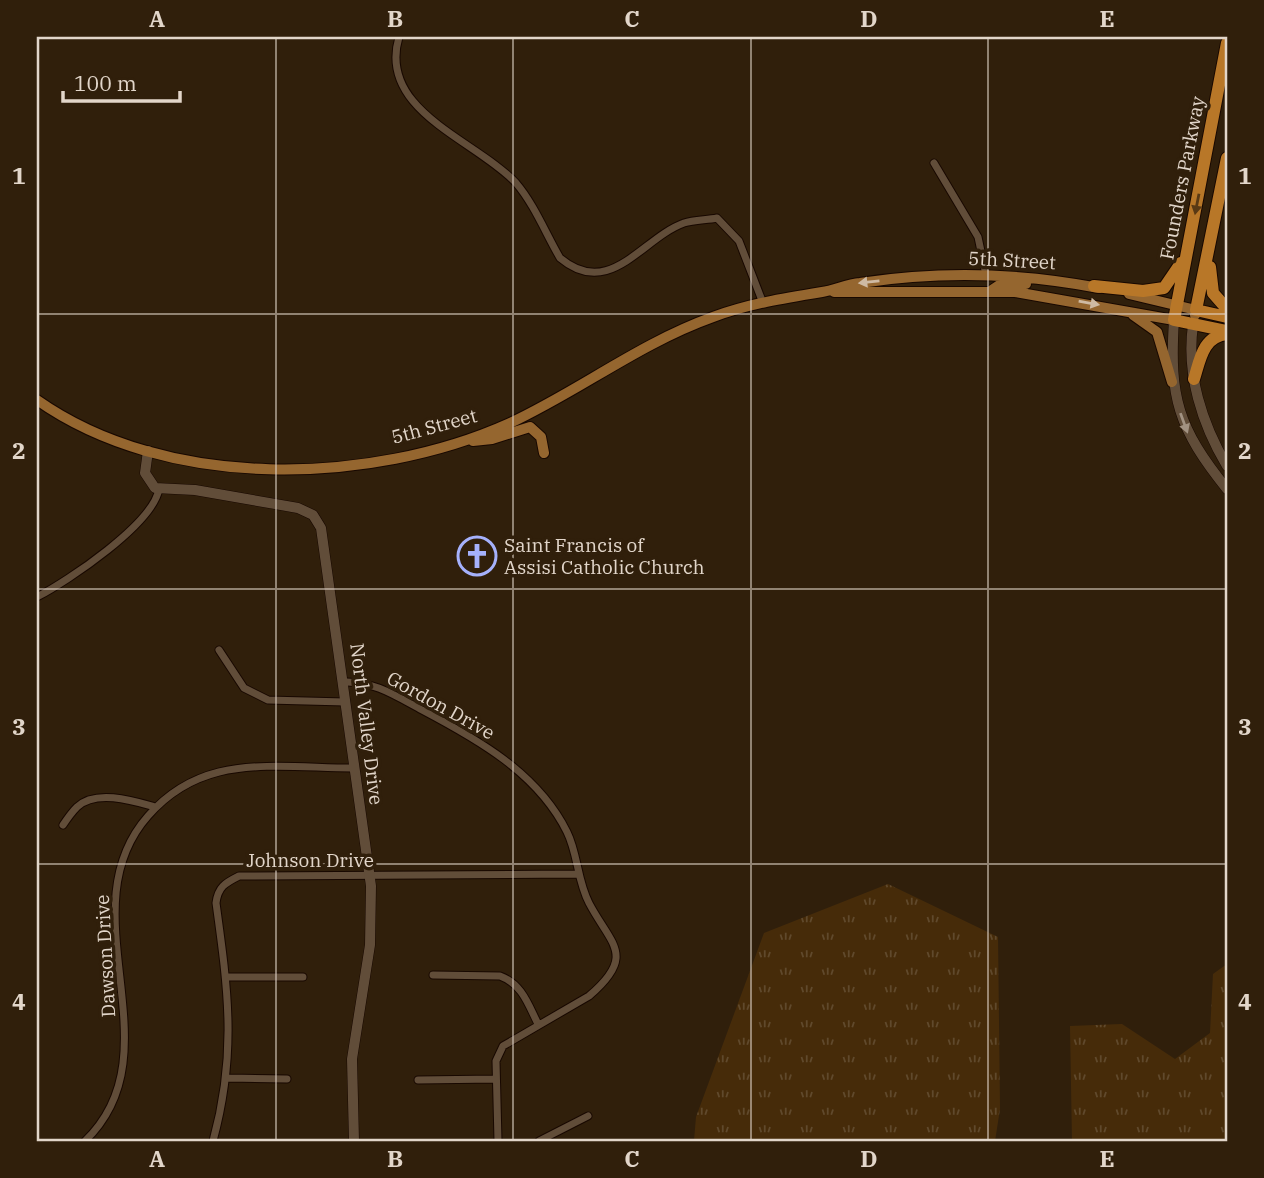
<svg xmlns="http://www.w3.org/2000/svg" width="1264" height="1178" font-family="'IBM Plex Serif',serif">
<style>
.grass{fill:url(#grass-tufts)}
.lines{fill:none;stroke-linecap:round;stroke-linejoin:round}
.street-casing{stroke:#180800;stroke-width:9}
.secondary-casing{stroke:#180800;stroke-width:11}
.primary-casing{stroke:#180800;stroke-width:12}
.highway-casing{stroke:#180800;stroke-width:14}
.street{stroke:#614d39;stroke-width:7}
.secondary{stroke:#614d39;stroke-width:10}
.primary{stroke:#95662f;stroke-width:10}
.highway{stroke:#b87728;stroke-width:12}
.oneway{fill:#593914}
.oneway2{fill:#cfbaa3}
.oneway3{fill:#a29282}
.grid{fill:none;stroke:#e2d6ca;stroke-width:2;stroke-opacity:0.55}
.labels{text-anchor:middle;stroke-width:7;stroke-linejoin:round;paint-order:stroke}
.street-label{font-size:19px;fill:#e2d6ca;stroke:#301f0b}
.poi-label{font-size:19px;fill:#e2d6ca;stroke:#301f0b;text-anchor:start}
.neatline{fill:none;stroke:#e2d6ca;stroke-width:2.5}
.grid-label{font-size:23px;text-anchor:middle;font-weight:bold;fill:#e2d6ca}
</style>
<defs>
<pattern id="grass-tufts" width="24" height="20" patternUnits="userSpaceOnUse" patternTransform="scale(1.75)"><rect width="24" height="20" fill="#462b09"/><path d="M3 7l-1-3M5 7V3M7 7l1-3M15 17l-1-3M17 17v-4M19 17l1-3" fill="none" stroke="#60492c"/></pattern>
</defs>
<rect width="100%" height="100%" fill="#301f0b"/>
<!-- grass -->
<path class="grass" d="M888,884l110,53 2,172 -5,32h-301l2,-24 68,-184z
M1227,964v177h-155l-2,-115 52,-2 53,35 35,-26 3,-59z"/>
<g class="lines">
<defs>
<path id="street" d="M399,37c-22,74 77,103 117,146 18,21 30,51 44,75 50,42 82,-20 124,-35 10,-3 23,-3 33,-5l22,23 24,62
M934,163l44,74 8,38
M37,597c31,-16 116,-73 122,-108
M219,650l25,38 24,12 77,2
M344,682c30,-1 52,14 78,28 55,29 116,63 145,122 11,22 10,48 22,71 22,42 48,52 0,93l-86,50 -7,15 2,80
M63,825c4,-6 9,-13 14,-18 19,-18 57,-6 78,0
M433,975l67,1c22,8 28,28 38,48
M226,977h77
M228,1078l59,1
M418,1080l78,-1
M85,1141c94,-90 -21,-230 63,-325 19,-22 43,-37 71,-44 42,-10 90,-4 133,-4
M213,1141c24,-87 15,-151 3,-238 2,-16 9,-20 23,-27l338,-2
M539,1141l49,-25"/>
<path id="secondary" d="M1174,320c-5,78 4,108 53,169
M1193,325c-7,49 9,99 34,141
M148,451l-3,22 10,15 40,2 103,18 15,7 8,13 50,358 -1,59 -18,114 2,82"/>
<path id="primary" d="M992,290l9,-6h25
M834,292h181l159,28
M1129,294l67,16 -1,5
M1133,315l24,17 15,50
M37,400c129,91 333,86 473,23 69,-32 130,-80 203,-106 35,-13 72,-19 109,-25 13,-2 25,-8 38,-9 79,-12 161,-10 239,5
M473,441l19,-2 38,-12 11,10 3,16"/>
<path id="highway" d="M1227,43l-53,277 53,11
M1227,158l-31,152 31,7
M1210,267l3,26 14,16
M1094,286l49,5 21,-3 17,-25
M1194,379c6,-19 9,-43 33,-45"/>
</defs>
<!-- street casing -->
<use href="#street" class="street-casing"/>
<!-- secondary casing -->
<use href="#secondary" class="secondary-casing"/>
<!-- primary casing -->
<use href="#primary" class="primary-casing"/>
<!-- highway casing -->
<use href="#highway" class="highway-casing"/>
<!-- street -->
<use href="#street" class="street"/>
<!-- secondary -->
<use href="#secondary" class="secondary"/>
<!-- primary -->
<use href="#primary" class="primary"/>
<!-- highway -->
<use href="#highway" class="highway"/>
</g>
<!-- one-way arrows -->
<defs><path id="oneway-solid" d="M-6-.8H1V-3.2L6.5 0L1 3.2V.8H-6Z" transform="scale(1.75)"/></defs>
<use class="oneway" href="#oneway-solid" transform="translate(1197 204) rotate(101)"/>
<g class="oneway2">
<use href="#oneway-solid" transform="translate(869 282) rotate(174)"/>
<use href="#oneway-solid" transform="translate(1089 303) rotate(10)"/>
</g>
<use class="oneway3" href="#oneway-solid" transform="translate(1184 423) rotate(70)"/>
<!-- grid -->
<path class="grid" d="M276,37v1104M513,37v1104M751,37v1104M988,37v1104M37,314h1190M37,589h1190M37,864h1190"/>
<!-- icons -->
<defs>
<symbol id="church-ring" viewBox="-11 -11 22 22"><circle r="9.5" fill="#301f0b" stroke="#a5b1fc" stroke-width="1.5"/><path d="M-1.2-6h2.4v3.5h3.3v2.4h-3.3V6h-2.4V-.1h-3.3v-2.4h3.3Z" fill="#a5b1fc"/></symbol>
</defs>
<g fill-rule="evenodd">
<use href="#church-ring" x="455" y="534" width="44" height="44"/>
</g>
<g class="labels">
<!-- street labels -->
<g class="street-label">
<text transform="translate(1182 178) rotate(-79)" y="7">Founders Parkway</text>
<text transform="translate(1012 260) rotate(3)" y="7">5th Street</text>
<text transform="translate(434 426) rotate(-15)" y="7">5th Street</text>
<text transform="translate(441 705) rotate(29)" y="7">Gordon Drive</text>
<text transform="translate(367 724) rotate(83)" y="7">North Valley Drive</text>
<text x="310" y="867">Johnson Drive</text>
<text transform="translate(105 956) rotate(-93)" y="7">Dawson Drive</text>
</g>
<!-- poi labels -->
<g class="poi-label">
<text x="504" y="552">Saint Francis of<tspan x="504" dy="22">Assisi Catholic Church</tspan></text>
</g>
</g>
<!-- border -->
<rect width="1264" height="1178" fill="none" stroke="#301f0b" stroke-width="77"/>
<!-- scale -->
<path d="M63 91v10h117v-10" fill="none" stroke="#e2d6ca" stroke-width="3.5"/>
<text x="74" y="91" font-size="21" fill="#e2d6ca" stroke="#301f0b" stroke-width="5" paint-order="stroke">100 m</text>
<rect x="38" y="38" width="1188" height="1102" class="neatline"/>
<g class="grid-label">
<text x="157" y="27">A</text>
<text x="395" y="27">B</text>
<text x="632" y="27">C</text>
<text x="869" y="27">D</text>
<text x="1107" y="27">E</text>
<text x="19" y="184">1</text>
<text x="1245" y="184">1</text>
<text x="19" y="459">2</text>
<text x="1245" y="459">2</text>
<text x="19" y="735">3</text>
<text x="1245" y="735">3</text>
<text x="19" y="1010">4</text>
<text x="1245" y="1010">4</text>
<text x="157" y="1167">A</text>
<text x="395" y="1167">B</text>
<text x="632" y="1167">C</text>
<text x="869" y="1167">D</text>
<text x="1107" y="1167">E</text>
</g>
</svg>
